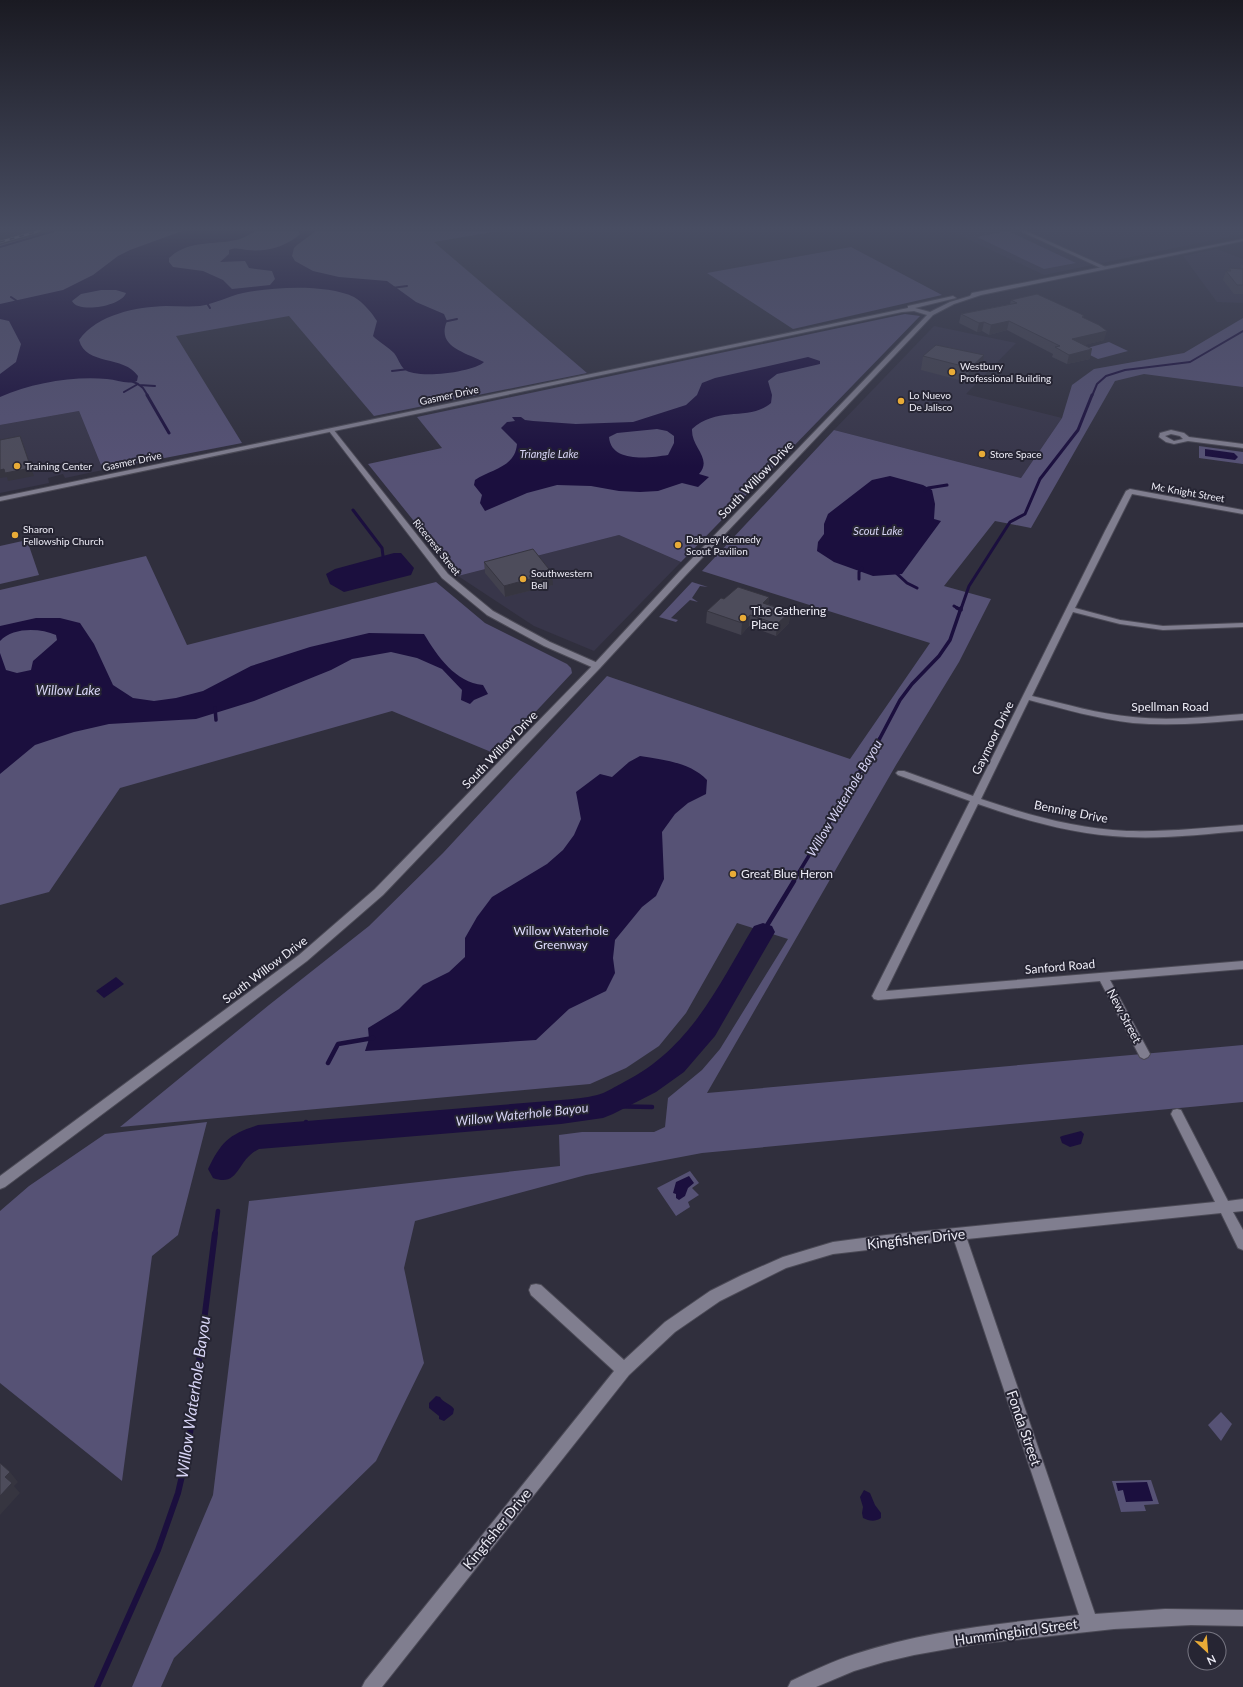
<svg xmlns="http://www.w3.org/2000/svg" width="1243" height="1687" font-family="Lato,sans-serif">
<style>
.built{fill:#38364a}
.green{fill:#565275}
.water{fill:#1b0f3e;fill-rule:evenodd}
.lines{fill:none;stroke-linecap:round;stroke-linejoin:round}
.stream-far4{stroke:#1b0f3e;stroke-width:2}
.stream-far3{stroke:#1b0f3e;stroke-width:3}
.stream-far2{stroke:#1b0f3e;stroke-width:3.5}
.stream-far1{stroke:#1b0f3e;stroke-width:4.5}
.stream{stroke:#1b0f3e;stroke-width:6}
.river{fill:#1b0f3e;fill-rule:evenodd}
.minor-casing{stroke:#4b4a56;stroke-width:2}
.tertiary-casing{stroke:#4b4a56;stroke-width:2}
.minor{fill:#807e8f;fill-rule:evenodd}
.tertiary{fill:#807e8f;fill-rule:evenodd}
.rail-casing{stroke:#9b9aa6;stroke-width:2.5}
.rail{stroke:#262533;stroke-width:1.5;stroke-dasharray:5;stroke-linecap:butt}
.wall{fill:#42414e}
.shaded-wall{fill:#363540}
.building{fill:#4d4c5b;stroke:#363540}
.poi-dot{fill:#e8ab37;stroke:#262533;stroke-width:1.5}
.labels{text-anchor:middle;stroke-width:4;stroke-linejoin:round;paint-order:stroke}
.far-poi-label{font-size:10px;fill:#edecf6;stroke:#262533;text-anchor:start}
.far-street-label{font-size:10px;fill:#edecf6;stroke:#262533}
.far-water-label{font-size:11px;font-style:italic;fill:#d7d4f5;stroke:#262533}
.street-label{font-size:12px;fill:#edecf6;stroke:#262533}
.poi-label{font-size:12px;fill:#edecf6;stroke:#262533;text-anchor:start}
.park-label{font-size:12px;fill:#dfdcfe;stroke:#262533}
.water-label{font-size:13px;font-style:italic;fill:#d7d4f5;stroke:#262533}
.near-street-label{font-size:14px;fill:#edecf6;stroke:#262533}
.near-water-label{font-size:16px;font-style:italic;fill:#d7d4f5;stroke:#262533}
</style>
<rect width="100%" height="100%" fill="#302f3d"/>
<!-- built -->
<path class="built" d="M951,231h292v3l-199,41z
M1217,249l26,10v44l-26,-1 -34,-46z
M934,326l82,17 -50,51 96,24 -41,60 -187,-48z
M79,411l24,59 -38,8 -2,-4 -15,4 1,5 -49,10v-68z
M619,535l62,27 -87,89 -60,-25 -76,-50z"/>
<!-- green -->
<path class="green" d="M51,231h447l-64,11 153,131 -213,43 -85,-100 -113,20 66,107 -139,27 -24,-59 -79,14v-180z
M1008,231l68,32 -32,6 -67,-32z
M851,247l91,48 -149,34 -86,-56z
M905,314l15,2 -239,246 -62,-27 -161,41 -90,-112 74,-16 -25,-31z
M1243,318v69l-99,-13 -29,7 -84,147 -36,-7 -51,65 47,13 -32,63 -63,103 -189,328 536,-48v57l-541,51 -116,22 -171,46 -11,47 20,95 -48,98 -202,197 -13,29h-29l81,-192 36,-294 311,-35 -1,-31 23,-3h72l11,-5 3,-29 34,-28 18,-21 68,-110 -51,-16 -51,90 -27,33 -33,22 -36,16 -470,43 149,-122 100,-79 74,-73 164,-177 243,83 80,-116 -228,-72 132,-141 187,48 41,-60 10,-33 22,-16 90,-16z
M1109,342l19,9 -30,8 -18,-9z
M1199,446l44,6v12l-44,-6z
M27,540l12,35 -39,9v-38z
M146,556l41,89 249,-63 49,41 82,41 4,4 1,5 -76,81 -104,-43 -272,77 -71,104 -49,13v-315z
M692,582l16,5 -8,-1 -8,12 6,4 -8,-2 -19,18 7,2 -2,2 -17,-5z
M207,1122l-29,113 -26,21 -30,225 -122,-98v-172l29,-25 76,-52z
M690,1171l9,12 -7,5 7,7 -11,7 2,5 -14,9 -19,-28z
M1221,1412l11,12 -11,17 -13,-16z
M1151,1480l8,24 -15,1 2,6 -25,1 -9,-31z"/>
<!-- water -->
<path class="water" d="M182,231h74c-7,3 -13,8 -20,9 -23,5 -48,0 -67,18v4l4,5 30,4 20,9 9,9 38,-4 5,-6 -3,-8 -23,-3 -4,-7 -25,1 9,-8v-4c7,-3 11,-1 18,0 19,2 39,-3 53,-16l-2,-3h18l-19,14 -3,3 -2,8 3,5 18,10 26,6 48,4 29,21 28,12 3,7c-11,26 18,31 37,41 -10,10 -68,18 -80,7 -4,-4 -6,-11 -10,-16 -5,-5 -13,-10 -19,-15l-2,-2 4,-15c-5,-8 -14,-19 -23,-24 -28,-13 -81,-10 -111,-4 -14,3 -29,11 -43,13 -11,1 -23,0 -34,0 -30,1 -68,8 -87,34 7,26 45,15 59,36l-1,5c-10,4 -19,-1 -30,-2 -35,-3 -75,4 -107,18v-23l16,-12 5,-18 -12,-23 -9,-2v-15l63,-14 30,-15 25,-19 12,-6zM101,290h15l10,3c-4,13 -48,21 -54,8l9,-7z
M808,357l12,4v3l-43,10 -9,7 4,14 -1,8c-22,19 -52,2 -79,26 -1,19 21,29 7,45l10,3 -11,10 -16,-4 -24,8 -18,1 -21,-1 -28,-5 -34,-1 -30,8 -42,18 -5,-8 2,-8 -8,-10 1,-5c16,-11 40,-12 42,-36l-16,-16 6,-6 8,-1 -3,-4h9l4,3 8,1 43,3 57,-2 53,-17 11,-10 5,-12 13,-5zM657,429l10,2 7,5v7l-6,12c-19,3 -57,8 -59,-18l8,-4z
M1205,449l29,4 4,4 -3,3 -30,-4z
M890,476l33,9 9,5 3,14 -1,15 7,2 -39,53 -29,2 -39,-14 -17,-11 1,-9 6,-8v-10l4,-10 44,-34z
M394,553h7l13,15 -3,7 -67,17 -14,-8 -4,-10 9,-5z
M36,618h24l20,5 14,21 19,41 20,13 21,3 22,-3 27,-7 48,-25 59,-19 59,-14 55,1c14,23 31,48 59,51l5,9 -14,6 -4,4 -9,-4 1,-10 -20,-21 -25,-11 -26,-6 -39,7 -21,11 -77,31 -58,18 -87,5 -35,8 -39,13 -35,29v-121l6,17 11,3 14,-3 2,-9 24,-21 -1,-5c-16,-7 -43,-8 -56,6v-15z
M640,756c23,4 50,6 67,24l-1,14 -18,9 -13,11 -13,18 2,47 -8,17 -14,11 -27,33 -2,18 2,15 -9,18 -37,18 -33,31 -171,11 4,-12 -1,-11 31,-19 24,-24 26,-13 16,-15v-19l12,-21 15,-20 55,-33 16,-14 11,-15 7,-16 -5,-27 24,-18 12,3 17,-15z
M116,977l8,7 -20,14 -8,-7z
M1081,1131l3,3 -3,10 -11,3 -8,-4 -2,-6 2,-1z
M689,1176l5,7 -6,5 -3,8 -6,4 -3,-2v-4l-3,-1 3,-11z
M436,1396l4,1c3,6 10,6 14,12l-1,5 -9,7 -5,-2v-3l-10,-8v-5z
M1147,1482l6,19 -27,1 -3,-12 -5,1 -2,-8z
M864,1490l6,3 5,12 6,8v5c-6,4 -12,3 -18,0l-1,-5 1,-6 -3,-10z"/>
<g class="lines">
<!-- stream-far4 -->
<path class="stream-far4" d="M0,247l54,-16
M392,288l15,-2
M11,297l9,6
M205,300l5,8
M443,322l14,-3
M392,371l17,-2
M138,384l5,4 5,8
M139,385l16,1
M124,392l14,-8 -9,-4
M1092,396l5,-12 9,-8 19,-6 65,-8 53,-31"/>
<!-- stream-far3 -->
<path class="stream-far3" d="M147,395l22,38
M925,491l3,-3 19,-3
M353,510l29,38 1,8
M895,572l12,11 10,5
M859,579v-7l3,-4
M954,606l5,3
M961,609l8,-23 41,-64 15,-8 15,-35 38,-49 14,-35"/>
<!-- stream-far2 -->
<path class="stream-far2" d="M957,608l4,2
M215,708l1,12
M793,882l87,-144 20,-38 12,-16 27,-28 11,-16 11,-32"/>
<!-- stream-far1 -->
<path class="stream-far1" d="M763,932l31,-51
M328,1063l10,-19 35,-6
M603,1106l49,1
M305,1133l1,-11
M215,1234l3,-23"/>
<!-- stream -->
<path class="stream" d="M97,1687l61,-137 20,-57 10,-43 27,-217"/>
<!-- river -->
<path class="river" d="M763,923l9,3 3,6 -60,104 -31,36 -28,20 -43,22 -10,4 -42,6 -302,25c-23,11 -19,39 -46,29l-5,-9c13,-27 21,-35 50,-44l303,-25c12,-1 24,-2 36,-5 9,-2 19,-9 27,-13 67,-34 94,-96 130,-156z"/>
<defs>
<path id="minor" d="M1020,231h6l82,37 -5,1z
M329,429h4l115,145 45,37 57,31 50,22v4h-6l-50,-22 -57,-31 -45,-37 -113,-147z
M1171,430l13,3 5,4 54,7v4l-55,-7 -14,3 -8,-2 -7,-5 1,-4zM1171,434l9,2 3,3 -9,2 -9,-5z
M1130,489l113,21v4l-111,-20 -57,114 45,12 43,6 80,-3v4l-80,3 -43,-6 -47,-12 -41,84c33,8 67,18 101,21 37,4 73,0 110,-3v6c-36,3 -73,6 -110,3 -35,-4 -69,-14 -104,-23l-48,99c47,16 96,30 146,32 39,1 77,-3 116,-6v6c-39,3 -77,8 -116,6 -51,-2 -101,-16 -149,-33l-92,187 357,-30v8l-133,11 40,74 -2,3 -4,2 -4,-2 -40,-76 -222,19 -4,-1 -2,-3 98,-195 -72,-26 -2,-2 2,-2h6l69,25 132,-265 21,-40z
M1177,1109l4,1 47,91 15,-2v12l-10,1 10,18v20l-5,-2 -17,-35 -254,26 128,375 70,-5 78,1v16l-52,-1 -77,4 -138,15 -62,11 -30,7 -30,9 -38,16h-28l3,-6c21,-10 42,-20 64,-27 73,-24 149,-31 224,-39l-125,-375 -121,14 -47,14 -66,33 -45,31 -46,43 -247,312h-20l3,-6 249,-310 -83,-76 -2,-5 2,-5 5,-1 5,1 83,75 41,-38 45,-31 32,-16 41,-18 50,-15 53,-7 329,-33 -44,-88 2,-4z"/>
<path id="tertiary" d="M1243,239v2l-262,54 -27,9 -21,11 -248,261 -85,92 -217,227 -76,66 -302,226 -5,2v-13l299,-221 76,-66 219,-225 85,-92 248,-257 -13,-4 -12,1 -902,189v-4l908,-189v-2l45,-10 3,2 -41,10 15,4 20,-10 20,-6 2,-3z"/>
</defs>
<!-- minor casing -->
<use href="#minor" class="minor-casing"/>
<!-- tertiary casing -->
<use href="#tertiary" class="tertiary-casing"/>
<!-- minor -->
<use href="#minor" class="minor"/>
<!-- tertiary -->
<use href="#tertiary" class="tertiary"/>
<defs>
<path id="rail" d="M0,242l39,-11"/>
</defs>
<!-- rail casing -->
<use href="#rail" class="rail-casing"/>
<!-- rail -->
<use href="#rail" class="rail"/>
</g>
<!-- wall -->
<path class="wall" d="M1241,264l2,1v29h-9l-11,-14 3,-9h2l1,-3 11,1z
M1011,300l73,18 20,22 -20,5 6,14 -23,5 -15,-7 1,-3 -46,-24 -18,5 -7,-4 -5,1 -18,-9 2,-9 49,-10z
M923,356l59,13 -15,13 -46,-12z
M484,562l69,23 -48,12 -20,-24z
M769,597l-1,7 22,8 -1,11 -13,13 -27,-10 -8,9 -35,-12 1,-12 17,-12z"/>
<!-- shaded-wall -->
<path class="shaded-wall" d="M1009,321l-2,9 -18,5 2,-10z
M984,322l-2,9 -5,1 2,-9z
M1107,331l-3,9 -34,9 2,-10z
M1092,349l-2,10 -23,5 2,-9z
M984,355l-2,14 -15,13 3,-14z
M31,468l3,8 -26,5 -1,-4 -7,1v-8l4,-1z
M552,573l1,12 -48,12 -1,-11z
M769,597l-1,11 -5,-5z
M790,612l-1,11 -13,13 1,-12z
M750,615l-1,11 -8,9 1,-12z
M10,1472l8,10 -4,4 6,7 -20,22v-19l5,-19z"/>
<!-- building -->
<path class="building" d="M1229,268l14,1v16h-6l-11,-14h5z
M1037,294l44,20 3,2 -2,1 17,8 8,6 -35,8 20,10 -23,6 -14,-8 5,-1 -51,-25 -18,4 -7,-3 -5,1 -18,-9 56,-11 -6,-3z
M936,345l48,10 -14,13 -47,-12z
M20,436l11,32 -26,5 -1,-4 -4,1v-30z
M533,549l19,24 -48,13 -20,-24z
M738,587l31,10 -6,6 27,9 -13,12 -27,-9 -8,8 -35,-12 14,-13 3,1z
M0,1463l10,9 -5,5 7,6 -12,13z"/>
<!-- sky -->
<linearGradient id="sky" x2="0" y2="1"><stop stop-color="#1a1a22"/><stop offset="0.49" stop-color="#484d62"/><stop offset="1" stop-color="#484d62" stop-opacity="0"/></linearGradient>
<rect width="1243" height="467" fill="url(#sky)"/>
<!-- markers -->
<g class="poi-dot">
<circle cx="952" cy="372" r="4"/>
<circle cx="901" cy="401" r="4"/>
<circle cx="982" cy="454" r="4"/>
<circle cx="17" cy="466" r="4"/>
<circle cx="15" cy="535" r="4"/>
<circle cx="678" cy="545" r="4"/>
<circle cx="523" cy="579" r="4"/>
<circle cx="743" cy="618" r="4"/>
<circle cx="733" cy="874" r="4"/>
</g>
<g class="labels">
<!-- far-poi labels -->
<g class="far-poi-label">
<text x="960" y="370">Westbury<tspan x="960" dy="12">Professional Building</tspan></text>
<text x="909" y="399">Lo Nuevo<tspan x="909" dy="12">De Jalisco</tspan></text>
<text x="990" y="458">Store Space</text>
<text x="25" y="470">Training Center</text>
<text x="23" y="533">Sharon<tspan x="23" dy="12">Fellowship Church</tspan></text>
<text x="686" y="543">Dabney Kennedy<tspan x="686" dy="12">Scout Pavilion</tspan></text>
<text x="531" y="577">Southwestern<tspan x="531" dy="12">Bell</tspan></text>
</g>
<!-- far-street labels -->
<g class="far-street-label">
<text transform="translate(449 395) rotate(-12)" y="4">Gasmer Drive</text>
<text transform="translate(132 461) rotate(-12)" y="4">Gasmer Drive</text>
<text transform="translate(1188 492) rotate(10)" y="4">Mc Knight Street</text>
<text transform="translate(437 547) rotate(51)" y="4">Ricecrest Street</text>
</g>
<!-- far-water labels -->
<g class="far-water-label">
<text x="549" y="458">Triangle Lake</text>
<text x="878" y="535">Scout Lake</text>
</g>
<!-- street labels -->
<g class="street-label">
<text transform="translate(756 480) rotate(-46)" y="4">South Willow Drive</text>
<text x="1170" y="711">Spellman Road</text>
<text transform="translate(993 738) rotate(-64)" y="4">Gaymoor Drive</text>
<text transform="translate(500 750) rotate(-46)" y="4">South Willow Drive</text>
<text transform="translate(1071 812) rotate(11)" y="4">Benning Drive</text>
<text transform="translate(1060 967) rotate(-5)" y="4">Sanford Road</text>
<text transform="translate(265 970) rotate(-37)" y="4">South Willow Drive</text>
<text transform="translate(1124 1016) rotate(62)" y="4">New Street</text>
</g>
<!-- poi labels -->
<g class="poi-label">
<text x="751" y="615">The Gathering<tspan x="751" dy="14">Place</tspan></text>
<text x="741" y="878">Great Blue Heron</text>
</g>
<!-- park labels -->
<g class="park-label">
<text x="561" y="935">Willow Waterhole<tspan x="561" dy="14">Greenway</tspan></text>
</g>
<!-- water labels -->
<g class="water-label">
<text x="68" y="695">Willow Lake</text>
<text transform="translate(844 798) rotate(-59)" y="5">Willow Waterhole Bayou</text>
<text transform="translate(522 1114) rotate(-6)" y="5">Willow Waterhole Bayou</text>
</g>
<!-- near-street labels -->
<g class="near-street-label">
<text transform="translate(916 1239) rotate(-6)" y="5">Kingfisher Drive</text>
<text transform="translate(1024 1428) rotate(71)" y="5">Fonda Street</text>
<text transform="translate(497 1529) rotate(-51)" y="5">Kingfisher Drive</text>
<text transform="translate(1016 1632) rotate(-8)" y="5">Hummingbird Street</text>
</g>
<!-- near-water labels -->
<g class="near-water-label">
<text transform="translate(193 1397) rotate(-82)" y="6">Willow Waterhole Bayou</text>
</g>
</g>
<!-- north arrow -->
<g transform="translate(1207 1651) rotate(154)"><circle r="19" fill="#262533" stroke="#767581"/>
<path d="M0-3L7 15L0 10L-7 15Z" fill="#e8ab37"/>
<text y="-6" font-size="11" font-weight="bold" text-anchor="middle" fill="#edecf6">N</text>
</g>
</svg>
